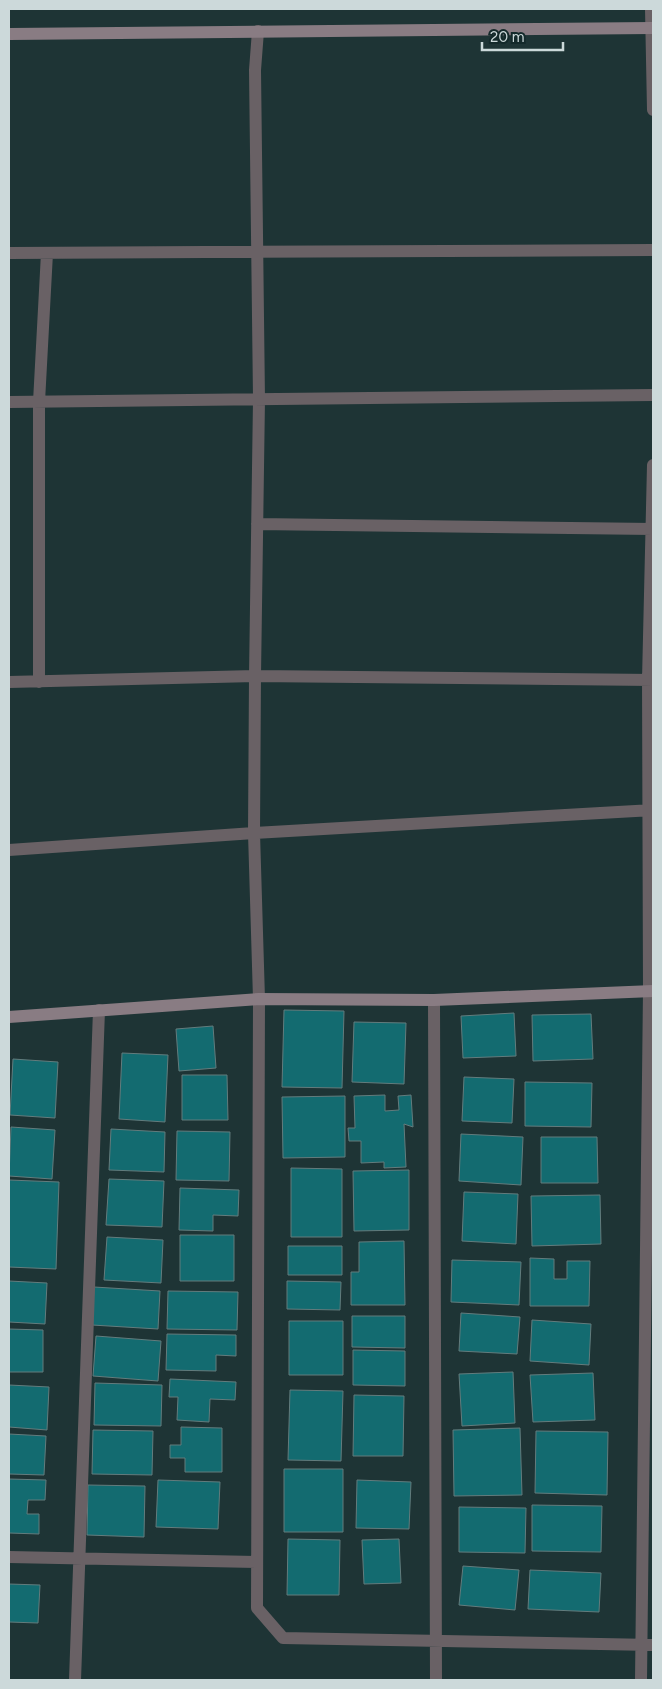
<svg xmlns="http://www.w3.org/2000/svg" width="662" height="1689" font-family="Figtree,sans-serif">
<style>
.building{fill:#136b70;stroke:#637c7d}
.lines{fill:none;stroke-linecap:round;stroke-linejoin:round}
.street{stroke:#696165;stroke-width:12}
.secondary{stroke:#897c83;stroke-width:12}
</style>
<rect width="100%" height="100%" fill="#1e3435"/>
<!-- building -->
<path class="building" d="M284,1010l60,1 -2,77 -60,-1z
M514,1013l2,43 -53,2 -2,-42z
M591,1014l2,45 -60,2 -1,-46z
M354,1022l52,1 -2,61 -52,-2z
M213,1026l3,42 -37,3 -3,-42z
M122,1053l46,2 -3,67 -46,-3z
M13,1059l45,3 -3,56 -45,-3z
M182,1075h45l1,45h-46z
M464,1077l50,2 -2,44 -50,-2z
M525,1082l67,1 -1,44 -66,-1z
M385,1095v16l14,-1 -1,-14 13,-1 2,32 -9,-3 2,43 -22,1v-6l-23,1v-22h-12l-1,-13h7l-1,-32z
M345,1096v61l-62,1 -1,-61z
M11,1127l44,3 -3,49 -43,-3z
M111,1129l54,3 -1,40 -55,-2z
M177,1131l53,1 -1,49 -53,-1z
M461,1134l62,3 -2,48 -62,-4z
M541,1137h56l1,46h-57z
M291,1168l51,1v68h-51z
M409,1170v60l-55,1 -1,-60z
M109,1179l55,2 -2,46 -56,-2z
M9,1180l50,2 -3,87 -47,-2z
M180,1188l59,2 -1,26 -25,-1v16l-34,-1z
M464,1192l54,2 -2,50 -54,-3z
M600,1195l1,49 -69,2 -1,-50z
M180,1235h54v46h-54z
M107,1237l56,3 -2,43 -57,-3z
M404,1241l1,64h-54v-33h8v-30z
M288,1246h54v29h-54z
M530,1258l24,1v20h13v-18h23l-1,45h-59z
M452,1260l69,2 -2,43 -68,-3z
M9,1281l38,2 -2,41 -36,-2z
M287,1281l54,1 -1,28 -53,-1z
M94,1287l66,4 -2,38 -66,-4z
M168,1291l70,1 -1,38 -70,-1z
M461,1313l59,4 -3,37 -58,-3z
M352,1316h53v32l-53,-1z
M532,1320l59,4 -2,41 -59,-4z
M289,1321h54v54h-54z
M9,1329l34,1v42h-34z
M167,1334l69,1v21l-20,-1v16l-50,-1z
M96,1336l65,5 -3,40 -65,-5z
M353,1350l52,1v35l-52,-1z
M513,1372l2,51 -53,3 -3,-52z
M593,1373l2,47 -62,2 -3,-47z
M170,1379l66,3 -1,18 -25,-1 -1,23 -32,-2 1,-23h-9z
M95,1383l67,2 -1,41 -67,-1z
M9,1385l40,2 -2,43 -38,-3z
M290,1390l53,1 -2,70 -53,-1z
M354,1395l50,1 -1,60h-50z
M181,1427l41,1v44h-37v-14h-15v-13h11z
M520,1428l2,67 -68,1 -1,-66z
M93,1430l60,1 -1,44 -60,-1z
M536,1431l72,1 -1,63 -72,-2z
M9,1434l37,2 -2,39 -35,-1z
M284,1469h59v63h-59z
M9,1479l37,1 -1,20h-17l-1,14h12v20l-30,-1z
M158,1480l62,2 -2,47 -62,-2z
M357,1480l54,2 -2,47 -53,-1z
M88,1485l57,1 -1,51 -57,-2z
M532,1505l70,1 -1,46 -69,-1z
M459,1507l67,1 -1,45 -66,-1z
M288,1539l52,1 -1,55h-52z
M399,1539l2,44 -37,1 -2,-44z
M463,1566l56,4 -4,40 -56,-5z
M530,1570l71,3 -2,39 -71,-3z
M9,1584l31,1 -2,38 -29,-1z"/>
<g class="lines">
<!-- street -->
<path class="street" d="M651,9l2,101
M258,31l-3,39 4,329 -4,277 -1,157 5,166 -2,609 26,30 370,7
M9,253l644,-3
M9,402l644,-7
M257,524l396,5
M9,682l246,-6 398,4
M39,682v-280l8,-149
M9,850l245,-17 399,-23
M434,1000l2,680
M9,1557l248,5
M75,1680l24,-670
M641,1680l8,-689 -1,-311 5,-215"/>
<!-- secondary -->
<path class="secondary" d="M9,34l644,-6
M9,1017l250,-18 175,1 219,-9"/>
</g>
<!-- border -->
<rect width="662" height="1689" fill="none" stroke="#ccd9da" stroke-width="20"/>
<!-- scale -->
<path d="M482 42v8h81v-8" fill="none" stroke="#ccd9da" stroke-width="2.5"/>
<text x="490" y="42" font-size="15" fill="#ccd9da" stroke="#142a2b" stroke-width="4" paint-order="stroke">20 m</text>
</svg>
